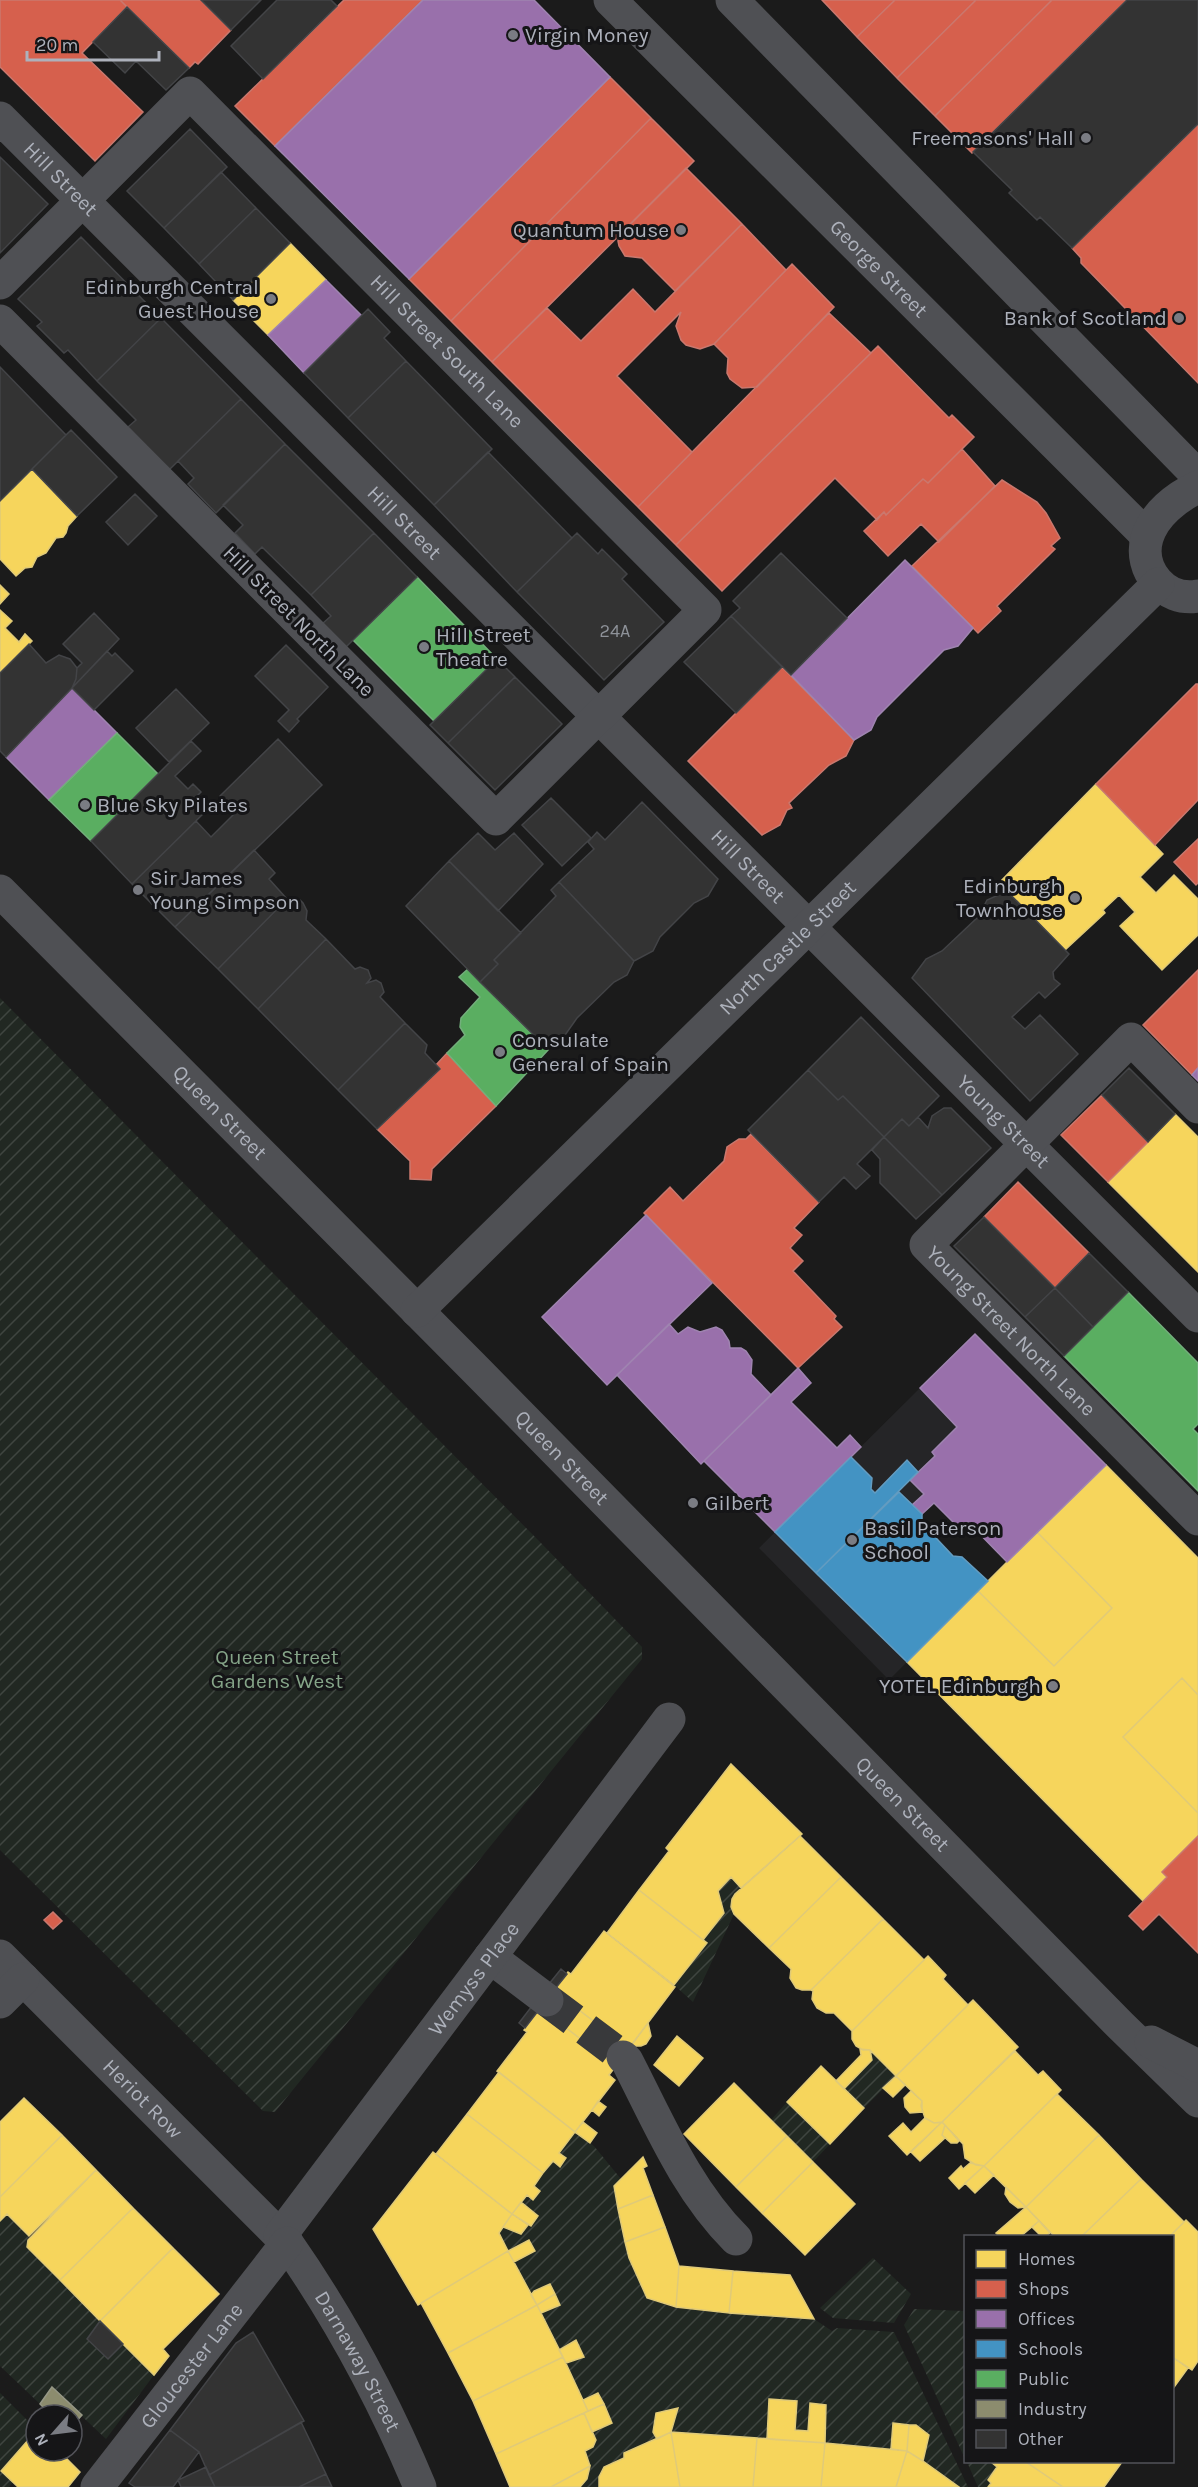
<svg xmlns="http://www.w3.org/2000/svg" width="1198" height="2487" font-family="Karla,sans-serif">
<style>
.built{fill:#252527}
.garden{fill:url(#garden-furrows)}
.homes{fill:#f6d55c;stroke:#e0ca78;stroke-width:1.5}
.shops{fill:#d6604d;stroke:#ca786e;stroke-width:1.5}
.offices{fill:#9970ab;stroke:#9f84b0;stroke-width:1.5}
.schools{fill:#4393c3;stroke:#639cc1;stroke-width:1.5}
.public{fill:#5aae61;stroke:#73af7c;stroke-width:1.5}
.industry{fill:#8c8c6e;stroke:#969785;stroke-width:1.5}
.building{fill:#333;stroke:#434447;stroke-width:1.5}
.lines{fill:none;stroke-linecap:round;stroke-linejoin:round}
.minor-tunnel{stroke:#38393b;stroke-width:33;stroke-dasharray:33 16;stroke-linecap:butt}
.minor{stroke:#4f5054;stroke-width:33}
.poi-dot{fill:#7a7c83;stroke:#151517;stroke-width:2}
.labels{text-anchor:middle;stroke-width:6;stroke-linejoin:round;paint-order:stroke}
.number-label{font-size:18px;fill:#8e9299}
.poi-label{font-size:21px;fill:#adb1bb;stroke:#151517;text-anchor:start}
.street-label{font-size:21px;fill:#adb1bb;stroke:#151517}
.park-label{font-size:21px;fill:#85a488;stroke:#151517}
</style>
<defs>
<pattern id="garden-furrows" width="10" height="10" patternUnits="userSpaceOnUse" patternTransform="scale(1.5)"><rect width="10" height="10" fill="#212822"/><path d="M-1 1l2-2M0 10L10 0M9 11l2-2" fill="none" stroke="#3f4540"/></pattern>
</defs>
<rect width="100%" height="100%" fill="#1b1b1b"/>
<!-- built -->
<path class="built" d="M920,1388l37,39 -22,29 -24,24 13,14 -12,11 10,19 30,32 10,1 26,24 -99,99 -130,-132z"/>
<!-- garden -->
<path class="garden" d="M0,998l541,545 101,104v12l-367,453 -12,-1 -263,-261z
M731,1877l10,11c-9,8 -12,15 -7,26l-41,88 -19,-17 32,-41 -3,-4 21,-27 -6,-22z
M870,2050l26,26 -32,32 -20,-19 27,-29z
M787,2102l43,42 -17,18 -42,-42z
M575,2132l19,14 27,33 -7,8 15,71 18,40 25,9 142,12 18,12 5,-3 57,4 74,155h-9l-36,-26 6,-26 -13,-10 -23,-2 -2,26 -66,-6 1,-38 -16,-1 -2,27 -13,-1 -26,-31 -2,40 -96,-7 6,-23 -21,4 -3,19 4,7 -33,14v5c-15,7 -27,11 -25,29h-19c8,-11 11,-20 5,-36l8,-4 3,-6 -4,-9 20,-9 -14,-30 -15,7 -17,-37 18,-6 -8,-17 -17,10 -18,-37 19,-8 -10,-21 -16,7 -3,4 -17,-33 20,-11 -6,-11 -20,11 -9,-18 4,-6 18,7 7,-9 3,1 7,-10 -17,-14 6,-7 6,5 7,-9 -6,-5 19,-25 7,5 6,-7 -7,-6z
M7,2214l22,22 -2,11 73,74 -13,18 21,20 15,-15 31,31 -48,64 -54,-51 -12,16 -40,-38v-145z
M873,2258l38,36 -17,29 -61,-5 -13,-10z
M914,2309l51,2v148l-61,-134z
M0,2393l36,36 -35,41 12,12 -4,5h-9z
M967,2462h25l5,5 -9,12 3,4 -3,4h-10z"/>
<!-- homes -->
<path class="homes" d="M290,243l36,37 -58,55 -35,-35z
M32,469l45,47 -9,10 -2,7 -3,4 -7,1 -10,15 -9,4 -5,10 -7,1 -9,8 -16,-17v-58z
M0,585l9,9 -9,10z
M0,610l12,11 -7,7 14,14 6,-8 7,7 -32,32z
M1096,784l67,70 -23,23 16,16 18,-18 24,24v36l-36,35 -42,-44 15,-14 -16,-17 -16,15 2,3 -40,37 -66,-67z
M1175,1114l23,23v135l-90,-90z
M1106,1465l92,93v137l-16,-17 -59,59 75,76v23l-36,36 5,5 -24,24 -236,-239 71,-71 76,75 58,-58 -75,-76z
M1037,1532l75,76 -58,58 -76,-75z
M1182,1678l16,17v118l-75,-76z
M731,1764l71,70 -61,54 -10,-11 -13,14 6,22 -21,27 -64,-50 30,-39 -3,-3z
M800,1836l41,41 -72,71 -35,-34 -3,-7 1,-8 3,-5z
M841,1877l42,42 -72,71h-9l-6,-2 -6,-10 1,-9 -22,-21z
M639,1890l68,53 -33,42 -67,-52z
M883,1919l41,41 -72,71 -18,-18h-8l-9,-5 -5,-9 1,-8 -2,-1z
M604,1931l71,56 -46,61 -75,-57 14,-19 3,2z
M928,1956l18,19 -3,4 25,26 -72,71 -26,-26h-7l-7,-4 -4,-7v-8z
M554,1991l75,57 -13,18 -76,-58z
M973,2000l45,47 -76,75 -8,1 -9,-5 -4,-12 1,-5 -26,-25z
M540,2008l76,58 -7,9 6,5 -40,52 -78,-61 30,-39 -3,-2z
M648,2023l3,13 -5,8 -5,2h-10z
M677,2036l26,22 -24,28 -25,-21z
M860,2049l10,1 2,10 -28,29 -8,-8 25,-26z
M1015,2051l23,24 5,-4 18,19 -77,76 -8,-1 -11,-7 -2,-14 -21,-22z
M821,2066l43,42 -34,36 -43,-42z
M499,2072l76,60 -16,21 7,5 -6,9 -7,-6 -10,12 -76,-59z
M896,2076l9,9 -12,12 -10,-9z
M734,2083l53,53 -51,51 -52,-53z
M911,2091l11,10v11l-12,1 -5,-6 -1,-9z
M1057,2094l42,41 -73,72 -42,-41z
M24,2098l38,37 -62,62v-75z
M598,2101l8,6 -7,9 -7,-6z
M467,2114l76,59 -9,13 6,5 -7,9 -6,-5 -15,19 -76,-60z
M925,2118l9,5 8,-1 -35,33 -18,-19 14,-13 8,9z
M583,2122l14,11 -7,10 -15,-11z
M942,2122l3,3 -3,10 3,3 -25,23 -9,-9z
M945,2125l14,16 -2,2h-6l-9,-8z
M62,2135l34,35 -67,66 -22,-22 -7,7v-24z
M1099,2135l42,44 -59,57h-28l-28,-29z
M787,2136l26,26 -51,51 -26,-26z
M433,2152l79,62 -13,19 9,18 -90,54 -45,-76z
M643,2157l4,9 -4,2 10,27 -35,14 -4,-23z
M813,2162l42,42 -50,51 -43,-42z
M970,2163l14,3 -25,23 -10,-11 12,-12 2,3z
M984,2166l10,9 -19,18 -10,-10z
M96,2170l37,38 -73,72 -33,-33 1,-7z
M1141,2179l43,43 -14,14h-88z
M1006,2187l20,20 -8,1 -8,-6 -5,-8z
M653,2195l12,32 -40,15 -7,-33z
M521,2202l17,14 -7,10 -19,-12z
M1026,2207l13,14 -18,15h-22l-3,-3z
M133,2208l40,40 -73,73 -40,-41z
M512,2214l16,11 -7,9 -18,-7z
M1186,2220l12,12v129l-6,9 -20,-13v-121h-2z
M1039,2221l11,12 -4,3h-5l-9,-9z
M665,2227l14,39 -3,41 -29,-9 -18,-40 -4,-16z
M529,2240l6,11 -21,11 -6,-11z
M173,2248l46,46 -56,55 6,7 -15,19 -54,-54z
M508,2251l29,54 -89,48 -27,-50z
M679,2266l54,5 -4,42 -53,-6z
M733,2271l57,4 24,44 -85,-6z
M550,2284l5,10 -18,11 -6,-10 3,-4z
M555,2294l5,11 -19,8 -4,-8z
M537,2305l26,52 -90,44 -25,-48z
M576,2340l8,17 -18,6 -7,-13z
M563,2357l25,54 -92,43 -23,-53z
M1172,2357l16,11 -16,22z
M598,2393l6,11 -16,7 -5,-11z
M769,2399l28,2 -2,29 13,1 2,-28 16,2 -1,38 -58,-4z
M604,2404l8,19 -20,9 -8,-19z
M678,2408l-7,24 -14,7 -4,-7 3,-19z
M584,2413l12,27 -3,7 -8,4 5,15 -39,21h-41l-14,-33z
M893,2423l16,2 -2,26 -16,-2z
M909,2425h7l13,10 -6,26 -16,-10z
M36,2431v20h23l21,21 -12,15h-50l-17,-16z
M671,2432l86,6 -4,49h-73z
M671,2432l9,55h-81v-10l5,-10 20,-9v-5z
M757,2438l68,5 -4,44h-68z
M825,2443l82,8 -11,36h-75z
M907,2451l16,10 36,26h-63z
M991,2462h35l37,25h-75l3,-4 -3,-3 9,-13z
M1026,2462h96l-18,25h-41z
M590,2466l-3,13 -7,8h-29z"/>
<!-- shops -->
<path class="shops" d="M0,0h120l7,7 -45,46 61,59 -48,49 -95,-94z
M120,0h81l30,30 -33,34 -3,-2 -6,6z
M344,0h79l-148,146 -40,-40z
M822,0h73l-38,37z
M895,0h81l-79,78 -40,-41z
M976,0h76l-117,116 -38,-38z
M1052,0h75l-155,153 -37,-37z
M610,77l41,41 -200,203 -42,-42z
M651,118l43,43 -202,201 -41,-41z
M1198,124v259l-117,-120v-5l-9,-10z
M686,168l56,56 -67,67 -33,-33 -17,-2 -6,-10 -1,-5 1,-6z
M742,224l44,46 -72,74 -14,5 -14,-4 -5,-5 -5,-14 5,-14 -64,64 75,76 -54,55 -146,-145 55,-54 34,33 52,-52 22,23z
M792,264l42,43 -77,80 -15,1 -12,-9 -3,-6 1,-15 -14,-14z
M829,313l42,40 -195,192 -38,-38z
M878,346l71,72 3,-3 22,22 -46,46 -5,-4 -37,36 -2,-3 -7,8 -42,-42 -113,113 -46,-46z
M962,449l33,37 -56,56 -18,-18 -33,32 -24,-25 20,-19 2,3 37,-36 5,4z
M1002,480l35,22 9,11 14,25 -9,8 4,3 -58,57 4,5 -23,22 -66,-67z
M782,667l72,73 -8,16 -17,9 -40,38 3,5 -5,2 -7,15 -18,10 -74,-74z
M1196,684h2v116l-43,45 -59,-61z
M1198,839v44l-2,2 -22,-23z
M1198,970v98l-6,7 -49,-50z
M447,1053l49,53 -64,63 -1,11 -21,-1v-18l-33,-32 63,-60 -4,-4z
M1102,1095l46,47 -40,40 -47,-47z
M751,1134l68,68 -25,26 8,7 -12,13 13,13 -10,10 43,45 -2,3 8,8 -44,41 -154,-155 26,-26 13,14 41,-40 3,-14 12,-8h7z
M1018,1182l71,71 -34,35 -71,-71z
M1198,1836v117l-39,-39 -16,16 -14,-14 38,-39 -5,-5z
M53,1912l9,9 -9,8 -9,-9z"/>
<!-- offices -->
<path class="offices" d="M423,0h111l76,77 -201,202 -134,-133z
M326,280l36,36 -58,57 -36,-38z
M905,560l68,68 -15,18 -14,4 -67,67 -6,13 -17,10 -63,-65z
M72,688l45,45 -68,67 -43,-43z
M1198,1068v13l-6,-6z
M646,1215l66,68 -105,102 -65,-68z
M669,1324l9,10 10,-7 12,5 16,-5 6,3 7,11 1,7h11l5,3 6,9 -1,14 20,21 -70,69 -84,-89z
M975,1334l131,131 -99,97 -39,-40 -8,7 -26,-26 -12,11 -10,-9 12,-11 -14,-14 25,-24 -3,-4 25,-25 -37,-39z
M798,1368l13,15 -20,19 46,46 13,-13 11,12 -86,85 -71,-71z"/>
<!-- schools -->
<path class="schools" d="M851,1457l21,21 -1,11 4,4 32,-33 11,12 -102,101 -41,-41z
M899,1492l23,22v9l31,33 9,1 26,24 -81,81 -91,-89z"/>
<!-- public -->
<path class="public" d="M417,577l80,82 -63,62 -81,-81z
M117,733l41,41 -67,67 -42,-41z
M468,969l80,81 -52,56 -49,-53 18,-18 -5,-8 1,-9 19,-21 -21,-20z
M1128,1292l70,71v61l-5,5 5,5v57l-134,-135z"/>
<!-- industry -->
<path class="industry" d="M52,2387l30,28 -10,11v-11h-21l-11,-11z"/>
<!-- building -->
<path class="building" d="M201,0h60l-30,30z
M277,0h54l6,6 -74,73 -32,-33z
M1127,0h71v124l-126,124 -32,-31 -3,3 -28,-27 3,-3 -39,-38z
M127,7l62,61 -23,22 -30,-29 -11,12 -32,-31z
M190,129l37,38 -63,61 -37,-37z
M0,157l48,47 -48,49z
M221,172l35,36 -57,56 -35,-36z
M256,208l34,35 -57,57 -34,-36z
M81,237l80,81 -64,63 -29,-31 -4,3 -27,-27 5,-4 -24,-23z
M368,309l22,23 -6,6 22,23 -58,57 -44,-45z
M161,318l80,81 -72,71 -41,-43 8,-7 -39,-39z
M406,361l86,88 -58,56 -86,-87z
M0,367l66,68 -66,66z
M241,399l44,45 -69,69 -28,-29 6,-6 -16,-17z
M71,430l46,47 -40,39 -45,-47z
M285,444l89,89 -63,62 -49,-48 -7,7 -20,-21 8,-8 -20,-20z
M488,452l84,86 -55,54 -83,-87z
M135,494l22,22 -29,29 -22,-23z
M374,533l43,44 -71,70 -24,-23 9,-8 -20,-21z
M577,533l21,21 4,-5 25,25 -5,5 42,43 -60,58 -87,-88z
M781,553l66,65 -56,57 -60,-59 9,-8 -7,-7z
M94,613l25,26 -47,49 4,-9 1,-11 5,-5 -19,-19z
M731,616l51,51 -46,46 -52,-51z
M29,644l17,19 13,-8 11,4 7,9 -1,11 -4,9 -66,69 -6,-6v-78z
M286,645l42,42 -31,32 2,2 -10,11 -11,-11 11,-11 -34,-34z
M107,651l5,5 3,-3 18,18 -39,39 -22,-22z
M497,659l18,18 -67,66 -18,-18z
M515,677l47,47 -67,66 -47,-47z
M176,689l33,34 -40,39 -33,-34z
M278,739l44,46 -147,142 -43,-43 64,-63 15,16 25,-25 -16,-16z
M191,741l10,10 -26,25 13,13 5,-5 8,8 -5,5 12,12 -76,75 -41,-43z
M551,798l40,40 -29,28 -40,-41z
M642,802l76,77 -10,17 -14,7 -34,34 -7,14 -19,10 -75,-79 35,-33 -6,-7 9,-10 8,8z
M478,833l17,17 19,-17 29,31 -45,47 -49,-50z
M254,850l21,23 -6,6 18,20 -69,70 -43,-42z
M449,861l72,72 -27,27 4,4 -18,18 -74,-76z
M559,882l75,79 -7,14 -13,7 -37,36 -14,20 -17,9 -66,-65 18,-18 -4,-4 62,-64 -5,-6z
M1004,888l65,66 -16,18 1,7 6,5 -15,14 -6,-6 -27,25 13,12 15,-14 38,39 -48,47 -118,-123 14,-19 16,-8 37,-35 8,-16 16,-7z
M287,899l13,1 3,3 4,8 -1,9 20,19 -68,70 -40,-40z
M326,939l29,30 5,-2 8,3 3,8 -4,5 9,-3 5,3 3,9 -4,5 25,26 -67,67 -80,-81z
M861,1017l78,79 -30,30 -7,-7 -18,18 -41,-41 -5,4 -30,-30z
M405,1023l22,22 -2,8 15,16 -63,60 -39,-39z
M1129,1068l46,46 -27,28 -46,-47z
M808,1070l30,30 5,-4 41,41 -27,27 13,12 -14,13 -12,-12 -25,25 -71,-72z
M944,1108h7l40,40 -49,47 -58,-58 18,-18 7,7 9,-9 10,11 4,-12z
M884,1137l58,58 -26,24 -36,-36v-24l-8,-9z
M984,1217l71,71 -30,29 -71,-71z
M1089,1253l39,39 -35,35 -38,-39z
M1055,1288l38,39 -29,29 -39,-39z
M561,1969l6,5 -12,15 -6,-5z
M532,2006l6,5 -13,17 -6,-5z
M100,2321l23,23 -15,15 -21,-20z
M253,2332l51,89 -95,54 -10,-23 -29,-22 66,-87z
M301,2422l25,52 -27,13h-84l-6,-12z
M170,2430l29,22 -26,35h-38l-6,-4z
M206,2467l9,20h-34l-3,-7z
M326,2474l6,13h-33z"/>
<g class="lines">
<!-- minor-tunnel -->
<path class="minor-tunnel" d="M547,2000l76,57"/>
<!-- minor -->
<g class="minor">
<path id="s1" d="M610,0l537,536"/>
<path d="M732,0l466,476"/>
<path id="s2" d="M0,118l1198,1198"/>
<path id="s3" d="M0,283l190,-190 515,517 -209,209 -496,-498"/>
<path d="M1198,487c-21,10 -44,27 -51,51 -9,32 18,64 51,58"/>
<path id="s4" d="M0,891l477,480 643,654 78,76"/>
<path id="s5" d="M1198,1107l-67,-68 -205,206 272,274"/>
<path id="s6" d="M417,1311l741,-727"/>
<path id="s7" d="M0,1956l287,287c53,76 97,158 133,244"/>
<path d="M490,1957l57,43"/>
<path d="M0,2002l23,-23"/>
<path d="M1151,2042l47,24"/>
<path d="M623,2057l4,4c32,62 59,128 109,178"/>
<path id="s8" d="M280,2236l389,-517"/>
<path id="s9" d="M97,2487l190,-244"/>
</g>
</g>
<!-- markers -->
<g class="poi-dot">
<circle cx="513" cy="35" r="6"/>
<circle cx="1086" cy="138" r="6"/>
<circle cx="681" cy="230" r="6"/>
<circle cx="271" cy="299" r="6"/>
<circle cx="1179" cy="318" r="6"/>
<circle cx="424" cy="647" r="6"/>
<circle cx="85" cy="805" r="6"/>
<circle cx="138" cy="890" r="6"/>
<circle cx="1075" cy="898" r="6"/>
<circle cx="500" cy="1052" r="6"/>
<circle cx="693" cy="1503" r="6"/>
<circle cx="852" cy="1540" r="6"/>
<circle cx="1053" cy="1686" r="6"/>
</g>
<g class="labels">
<!-- number labels -->
<g class="number-label">
<text x="615" y="637">24A</text>
</g>
<!-- poi labels -->
<g class="poi-label">
<text x="525" y="42">Virgin Money</text>
<text x="1074" y="145" text-anchor="end">Freemasons' Hall</text>
<text x="669" y="237" text-anchor="end">Quantum House</text>
<text x="259" y="294" text-anchor="end">Edinburgh Central<tspan x="259" dy="24">Guest House</tspan></text>
<text x="1167" y="325" text-anchor="end">Bank of Scotland</text>
<text x="436" y="642">Hill Street<tspan x="436" dy="24">Theatre</tspan></text>
<text x="97" y="812">Blue Sky Pilates</text>
<text x="150" y="885">Sir James<tspan x="150" dy="24">Young Simpson</tspan></text>
<text x="1063" y="893" text-anchor="end">Edinburgh<tspan x="1063" dy="24">Townhouse</tspan></text>
<text x="512" y="1047">Consulate<tspan x="512" dy="24">General of Spain</tspan></text>
<text x="705" y="1510">Gilbert</text>
<text x="864" y="1535">Basil Paterson<tspan x="864" dy="24">School</tspan></text>
<text x="1041" y="1693" text-anchor="end">YOTEL Edinburgh</text>
</g>
<!-- street labels -->
<g class="street-label">
<text dy="7" stroke="none"><textPath href="#s2" startOffset="86">Hill Street</textPath></text>
<text dy="7" stroke="none"><textPath href="#s1" startOffset="380">George Street</textPath></text>
<text dy="7" stroke="none"><textPath href="#s3" startOffset="633">Hill Street South Lane</textPath></text>
<text dy="7" stroke="none"><textPath href="#s2" startOffset="572">Hill Street</textPath></text>
<text transform="translate(299 621) rotate(45)" y="7">Hill Street North Lane</text>
<text dy="7" stroke="none"><textPath href="#s2" startOffset="1058">Hill Street</textPath></text>
<text dy="7" stroke="none"><textPath href="#s6" startOffset="519">North Castle Street</textPath></text>
<text dy="7" stroke="none"><textPath href="#s4" startOffset="312">Queen Street</textPath></text>
<text dy="7" stroke="none"><textPath href="#s2" startOffset="1419">Young Street</textPath></text>
<text dy="7" stroke="none"><textPath href="#s5" startOffset="507">Young Street North Lane</textPath></text>
<text dy="7" stroke="none"><textPath href="#s4" startOffset="798">Queen Street</textPath></text>
<text dy="7" stroke="none"><textPath href="#s4" startOffset="1284">Queen Street</textPath></text>
<text dy="7" stroke="none"><textPath href="#s8" startOffset="322">Wemyss Place</textPath></text>
<text dy="7" stroke="none"><textPath href="#s7" startOffset="202">Heriot Row</textPath></text>
<text dy="7" stroke="none"><textPath href="#s7" startOffset="544">Darnaway Street</textPath></text>
<text dy="7" stroke="none"><textPath href="#s9" startOffset="154">Gloucester Lane</textPath></text>
</g>
<!-- park labels -->
<g class="park-label">
<text x="277" y="1664">Queen Street<tspan x="277" dy="24">Gardens West</tspan></text>
</g>
</g>
<!-- legend -->
<rect x="964" y="2235" width="210" height="228" fill="#151517" stroke="#525359" stroke-width="1.5"/>
<rect x="976" y="2250" width="30" height="18" fill="#f6d55c" stroke="#525359" stroke-width="1.5"/>
<text x="1018" y="2265" font-size="18" fill="#adb1bb">Homes</text>
<rect x="976" y="2280" width="30" height="18" fill="#d6604d" stroke="#525359" stroke-width="1.5"/>
<text x="1018" y="2295" font-size="18" fill="#adb1bb">Shops</text>
<rect x="976" y="2310" width="30" height="18" fill="#9970ab" stroke="#525359" stroke-width="1.5"/>
<text x="1018" y="2325" font-size="18" fill="#adb1bb">Offices</text>
<rect x="976" y="2340" width="30" height="18" fill="#4393c3" stroke="#525359" stroke-width="1.5"/>
<text x="1018" y="2355" font-size="18" fill="#adb1bb">Schools</text>
<rect x="976" y="2370" width="30" height="18" fill="#5aae61" stroke="#525359" stroke-width="1.5"/>
<text x="1018" y="2385" font-size="18" fill="#adb1bb">Public</text>
<rect x="976" y="2400" width="30" height="18" fill="#8c8c6e" stroke="#525359" stroke-width="1.5"/>
<text x="1018" y="2415" font-size="18" fill="#adb1bb">Industry</text>
<rect x="976" y="2430" width="30" height="18" fill="#333333" stroke="#525359" stroke-width="1.5"/>
<text x="1018" y="2445" font-size="18" fill="#adb1bb">Other</text>
<!-- north arrow -->
<g transform="translate(54 2433) rotate(242)"><circle r="28" fill="#151517" stroke="#525359" stroke-width="1.5"/>
<path d="M0-4.5L10 22L0 15L-10 22Z" fill="#7a7c83"/>
<text y="-9" font-size="16" font-weight="bold" text-anchor="middle" fill="#adb1bb">N</text>
</g>
<!-- scale -->
<path d="M27 51v9h132v-9" fill="none" stroke="#adb1bb" stroke-width="3"/>
<text x="36" y="51" font-size="18" fill="#adb1bb" stroke="#151517" stroke-width="4.5" paint-order="stroke">20 m</text>
</svg>
